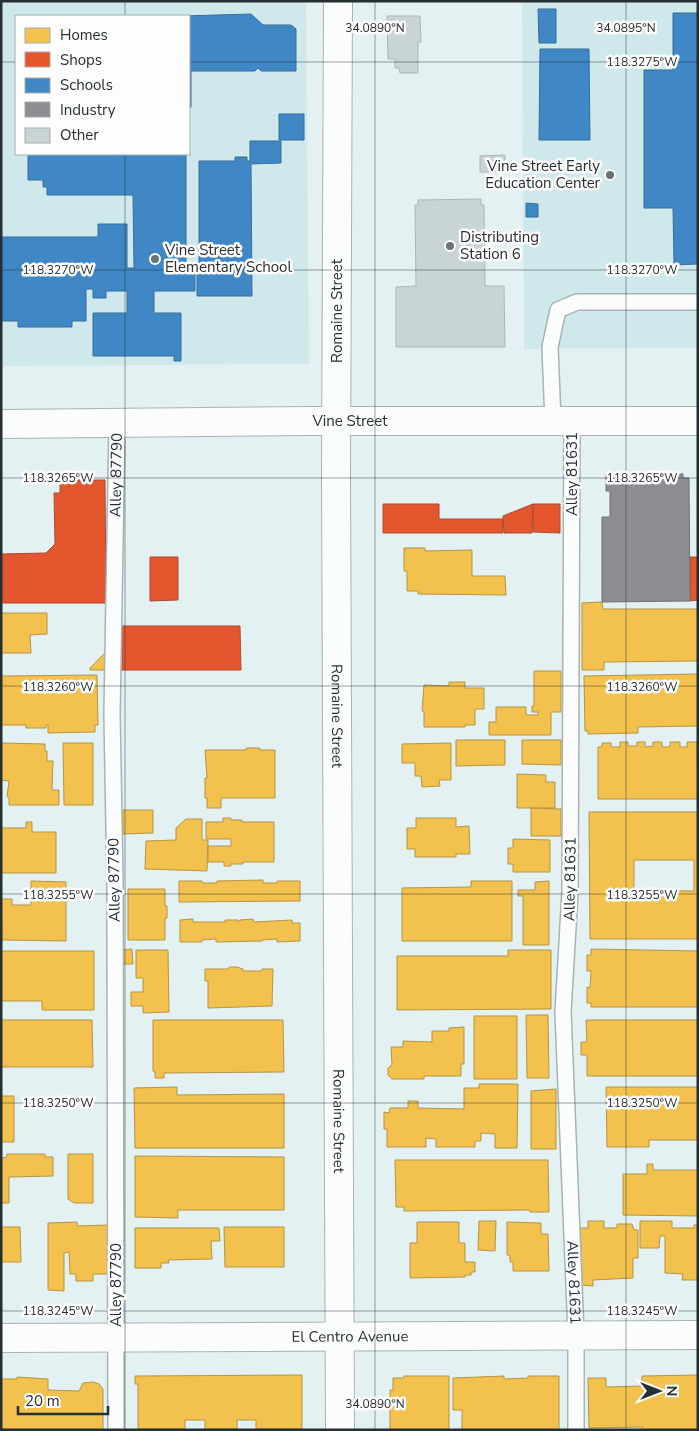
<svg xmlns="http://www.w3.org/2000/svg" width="699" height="1431" font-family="'Nunito Sans',sans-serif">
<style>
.built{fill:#cfe8ec;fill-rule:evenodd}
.homes{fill:#f2c14e;stroke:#b59545;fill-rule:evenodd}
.shops{fill:#e4572e;stroke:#ab4b2f}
.schools{fill:#3f88c5;stroke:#386d99}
.industry{fill:#8d8d92;stroke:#6e7175}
.building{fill:#c9d4d6;stroke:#abb6b7}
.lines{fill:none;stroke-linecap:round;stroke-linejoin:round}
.lane-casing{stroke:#a8b3b4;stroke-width:18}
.street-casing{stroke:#a8b3b4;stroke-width:30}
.secondary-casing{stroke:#a8b3b4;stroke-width:30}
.lane{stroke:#fbfdfd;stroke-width:15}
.street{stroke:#fbfdfd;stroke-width:28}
.secondary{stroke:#fbfdfd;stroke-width:28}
.ticks{fill:none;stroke:#262f31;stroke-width:1;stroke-opacity:0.45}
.poi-dot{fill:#687375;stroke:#fdfdfd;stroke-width:2}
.labels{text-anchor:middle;stroke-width:5;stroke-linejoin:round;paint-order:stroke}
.poi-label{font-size:15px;fill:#262f31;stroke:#fdfdfd;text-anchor:start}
.street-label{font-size:15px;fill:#262f31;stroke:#fdfdfd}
.ticks-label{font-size:12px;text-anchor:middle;fill:#262f31;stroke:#fdfdfd;stroke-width:5;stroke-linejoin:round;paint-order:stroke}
</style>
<rect width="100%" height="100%" fill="#e3f1f3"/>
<!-- built -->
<path class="built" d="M1,1h305l3,363 -308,2zM16,16h173v138h-173z
M522,1h176v347l-174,1z"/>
<!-- homes -->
<path class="homes" d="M404,548h21v3l47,-1v26h33l1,19 -88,-1v-3h-11v-20h-3z
M602,602l1,7h95v52l-94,1v8h-22v-67z
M1,613h46v21l-17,1 1,18h-30z
M105,653v17h-15v-2z
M534,671h27v41h-10v23h-62v-13h7v-15h30v8h12v-3h-6v-6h2z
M698,674v52l-60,1v6l-50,1v-3h-3l-1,-55z
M97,675l1,50h-3v7l-47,1v-8h-2v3h-20v-3h-25v-49z
M449,682h16v6h19v21h-9v16h-10v2h-41v-16h-2l2,-26 25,1z
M456,740h49v25l-49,1z
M522,740h39v25l-39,-1z
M620,742h8v4h9v-4h8v5l8,-1v-4h9v5h8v-5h10v5h7v-5h10l1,57h-100v-52h4v-4h9v4h9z
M1,743l44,1v7h2v10h6l-1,29h7v15h-50v-6l-2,-3 2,-15 -8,-1z
M63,743h30v62h-29z
M451,743v37h-12l1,6 -18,1 -1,-11h-6v-13h-13v-19z
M246,748h14v2h15v48h-54v10h-14v-10h-2v-20h2l-2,-28h41z
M517,774l29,1v7h9v26h-38z
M531,808l30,1v27h-30z
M123,810h30v23l-30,1z
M589,812h109v127h-108zM634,860h60v31l-60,-1z
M223,818h8v2h11v2h32v40h-31v2h-12v2h-7v-4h-16v-16h23v-7h-25v-17h17z
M416,818h40v9l13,-1 1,28h-14v3h-41v-8h-8v-21h9z
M186,819h16v21h6l-1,31 -62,-2 1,-28 30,-1v-12z
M26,822h6v10h24v41h-55v-45h25z
M513,839l37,1v32h-37v-8h-5v-16h5z
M263,880v3h14v-2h23v20l-121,1v-21h23v2h15v-2z
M31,881l35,1v59l-64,-1 -1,-41h11v6h19z
M471,881h41v60h-110v-53l69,-1z
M549,881v64h-26v-49h-5v-6h17v-8z
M128,889h37v17h2v12h-2v22h-37z
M193,919v3h32v-2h13v1h2v-1l13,-1 1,3 38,-2v3h8v18l-23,1v-3l-15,1v1l-46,1v-3l-14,1v2h-22v-22z
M132,949l1,15h-9l-1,-14z
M591,949l107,2v56h-107v-4h-4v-16l3,1 1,-17h-4v-16h4z
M136,950h32l1,62 -26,1v-7h-12v-14h12v-14h-7z
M508,950h43v59l-154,1v-54h111z
M1,951h93v59h-52v-9h-41z
M230,967h7l6,2v2h19v-2h11l-1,37 -64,2v-27h-3v-12h22z
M526,1015h22l1,63h-22z
M474,1016h43v63h-43z
M1,1020h91l1,47h-92z
M153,1020h130l1,52 -120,1v5h-9v-6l-2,-1z
M586,1020h112v56h-111v-21h-6v-13h6z
M464,1027v37h-3v12h-37v3h-32l-4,-4v-7l4,-3 -1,-18h12v-6l29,1v-11h17v-3z
M479,1084h39l-1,64h-22v-14l-14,-1v8h-6v6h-39v-8l-10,-1v9h-39v-18h-3v-17l5,1 1,-5h18v-7h10v7l46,1v-21h15z
M177,1087v8l107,-1v54h-149l-1,-60z
M606,1087h92v53h-49v7h-42z
M556,1089v60h-25v-58z
M1,1096h13v46h-13z
M7,1154h38v3h8v19l-44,1v26h-8v-46l5,1z
M68,1154h25v49h-19l-6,-4z
M135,1156l149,1v53h-106v8l-43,-1z
M395,1160h153l1,52h-19v-2l-126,1v-4h-8z
M647,1164h6v6h45v46l-75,-1v-41h24z
M479,1221h17l-1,30 -17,-1z
M588,1221h16v7h13v-4h15l2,6h4v28h-5v20l-40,2v6l-14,-1v-57h9z
M640,1221h32v7h22v-3h4v55h-16l1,-6 -18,-1v-37h-5l-1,12h-19z
M77,1222v4l31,-1v49h-15v7h-17v-7h-6l-1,-22 -5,1v38l-16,-1v-67z
M417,1222h42v21h6v19h10v10h-4v3h-6v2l-55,1v-35h7z
M507,1222l34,1v11h7l1,37h-36v-9h-3v-7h-3z
M1,1227h19l1,35h-20z
M224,1227h60v40h-59z
M135,1228h84l1,13h-9l1,18 -44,1 1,3h-8v5h-26z
M302,1375v54h-46v-9h-19v9h-32v-9h-20v9h-47v-45h-3v-8z
M698,1375v55h-56v-3l-53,1 -1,-50h18v9l36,-1v-10z
M404,1376h45v54h-59v-40h3v-12h11z
M504,1376v3l24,-1v-2h31v54h-97v-20h-9v-32z
M17,1377l31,2v11l31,1 4,-8 10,-1 6,2 4,5v41h-102v-51h16z"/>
<!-- shops -->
<path class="shops" d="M60,480h45l1,123h-105v-49l45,-1 9,-9 -1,-51h6z
M383,504h56v15h64v14h-120z
M533,504l-1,29h-28l-1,-17z
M533,504h27v29l-27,-1z
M150,557h28v43l-28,1z
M690,557h8v43l-8,1z
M122,626h118l1,44h-119z"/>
<!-- schools -->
<path class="schools" d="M538,9h18v34h-17z
M673,13h25v251l-24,1 -1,-57h-29v-138h29z
M251,14l12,11h28l5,4v42h-35l-3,-3 -3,3h-64v36l-2,2v-93h-6z
M540,49h49l1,91h-51z
M279,114h25v26h-25z
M250,141h31v22l-30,1 1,132h-55v-32h2v-103h36v-4h12v4h3z
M28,154h158v114h9v23h-41v22h27v48h-7v-5h-81v-43h34v-22h-21v7h-13v-9h-7v32h-14v6h-54v-6h-17v-84h97v-13h29v44h7l-1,-73h-86v-8h-4v-7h-15z
M526,203l12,1v13h-12z"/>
<!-- industry -->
<path class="industry" d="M606,474h77v4h6l1,123 -88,1v-85h8v-26h-4z"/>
<!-- building -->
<path class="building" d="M387,16h33l1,26h-3v31h-18l-1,-5h-4v-9h-7z
M505,155v17h-25v-16z
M481,199v6h3l1,81h19l1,61h-109v-60l20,-1 -1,-81h3v-5z"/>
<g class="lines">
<defs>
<g id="lane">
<path d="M553,421l-3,-74 8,-37 19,-8h121"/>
<path id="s1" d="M572,421l-2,471 -7,120 13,323v95"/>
<path id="s2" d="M116,1430l-1,-547 -3,-169 5,-291"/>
</g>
<g id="street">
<path id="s3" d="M338,1l-2,474 4,955"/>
<path id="s4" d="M1,1338l697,-3"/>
</g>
<g id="secondary">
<path id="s5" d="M1,424l310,-3h387"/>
</g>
</defs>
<!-- lane casing -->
<use href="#lane" class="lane-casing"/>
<!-- street casing -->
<use href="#street" class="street-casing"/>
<!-- secondary casing -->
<use href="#secondary" class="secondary-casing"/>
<!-- lane -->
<use href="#lane" class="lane"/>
<!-- street -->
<use href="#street" class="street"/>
<!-- secondary -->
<use href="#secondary" class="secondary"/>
</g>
<!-- ticks -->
<path class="ticks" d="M125,1v15M375,1v1429M626,1v1429M1,62h15M189,62h509M125,154v1276M1,270h697M1,478h697M1,686h697M1,894h697M1,1103h697M1,1311h697"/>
<!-- markers -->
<g class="poi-dot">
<circle cx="610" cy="175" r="5"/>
<circle cx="450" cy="246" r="5"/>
<circle cx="155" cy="259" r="5"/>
</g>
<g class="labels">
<!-- poi labels -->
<g class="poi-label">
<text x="600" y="171" text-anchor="end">Vine Street Early<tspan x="600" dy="17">Education Center</tspan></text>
<text x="460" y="242">Distributing<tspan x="460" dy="17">Station 6</tspan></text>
<text x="165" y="255">Vine Street<tspan x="165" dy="17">Elementary School</tspan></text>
</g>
<!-- street labels -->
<g class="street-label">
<text transform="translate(337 311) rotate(-90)" y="5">Romaine Street</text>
<text dy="5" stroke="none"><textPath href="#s5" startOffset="349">Vine Street</textPath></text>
<text transform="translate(572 474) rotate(-90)" y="5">Alley 81631</text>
<text dy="5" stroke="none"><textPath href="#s2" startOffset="955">Alley 87790</textPath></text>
<text dy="5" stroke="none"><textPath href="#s3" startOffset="715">Romaine Street</textPath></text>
<text transform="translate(570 879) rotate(-89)" y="5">Alley 81631</text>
<text transform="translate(114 880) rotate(-91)" y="5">Alley 87790</text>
<text dy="5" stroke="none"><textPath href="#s3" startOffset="1120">Romaine Street</textPath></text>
<text dy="5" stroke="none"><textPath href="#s1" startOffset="862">Alley 81631</textPath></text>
<text transform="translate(116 1285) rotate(-90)" y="5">Alley 87790</text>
<text dy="5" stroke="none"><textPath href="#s4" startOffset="349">El Centro Avenue</textPath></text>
</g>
</g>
<g class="ticks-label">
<text x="375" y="32">34.0890°N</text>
<text x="626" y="32">34.0895°N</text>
<text x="642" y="66">118.3275°W</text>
<text x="642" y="274">118.3270°W</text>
<text x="58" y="274">118.3270°W</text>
<text x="58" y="482">118.3265°W</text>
<text x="642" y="482">118.3265°W</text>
<text x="642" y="691">118.3260°W</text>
<text x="58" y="691">118.3260°W</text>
<text x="642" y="899">118.3255°W</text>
<text x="58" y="899">118.3255°W</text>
<text x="58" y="1107">118.3250°W</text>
<text x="642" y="1107">118.3250°W</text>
<text x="58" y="1315">118.3245°W</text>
<text x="642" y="1315">118.3245°W</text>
<text x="375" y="1408">34.0890°N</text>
</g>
<!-- border -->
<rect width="699" height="1431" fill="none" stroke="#262f31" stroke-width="5"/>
<!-- legend -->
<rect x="15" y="15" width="175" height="140" fill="#fdfdfd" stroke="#a7abab"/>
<rect x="25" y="28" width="25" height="15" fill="#f2c14e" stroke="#a7abab"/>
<text x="60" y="40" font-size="15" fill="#262f31">Homes</text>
<rect x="25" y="52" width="25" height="15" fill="#e4572e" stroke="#a7abab"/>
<text x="60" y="65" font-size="15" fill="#262f31">Shops</text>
<rect x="25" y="78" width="25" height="15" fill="#3f88c5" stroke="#a7abab"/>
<text x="60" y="90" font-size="15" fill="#262f31">Schools</text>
<rect x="25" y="102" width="25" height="15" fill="#8d8d92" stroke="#a7abab"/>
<text x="60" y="115" font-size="15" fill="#262f31">Industry</text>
<rect x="25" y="128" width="25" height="15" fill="#c9d4d6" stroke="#a7abab"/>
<text x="60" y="140" font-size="15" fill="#262f31">Other</text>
<!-- north arrow -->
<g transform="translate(659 1391) rotate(90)" stroke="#fdfdfd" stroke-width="4" paint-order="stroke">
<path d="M0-4L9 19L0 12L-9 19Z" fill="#262f31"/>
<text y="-8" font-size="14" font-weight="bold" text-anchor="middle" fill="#262f31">N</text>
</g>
<!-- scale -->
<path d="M18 1406v8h90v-8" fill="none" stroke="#262f31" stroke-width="2.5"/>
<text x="25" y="1406" font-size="15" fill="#262f31" stroke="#fdfdfd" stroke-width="4" paint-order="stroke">20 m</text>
</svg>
